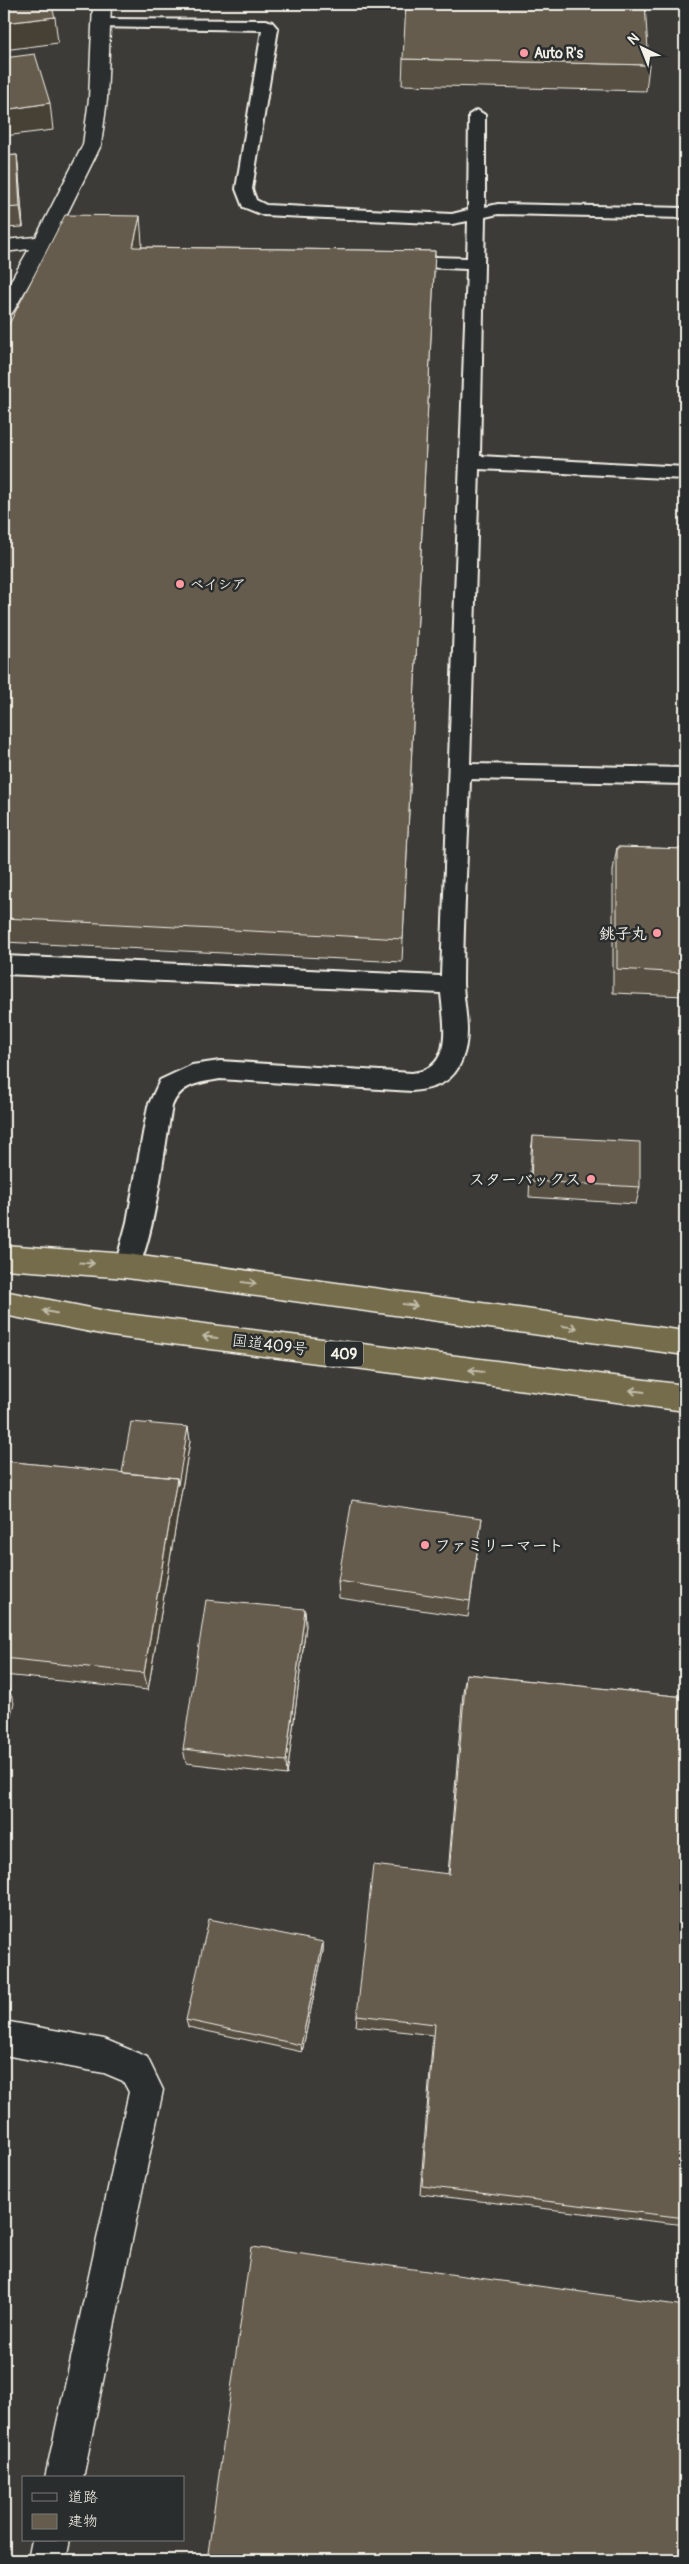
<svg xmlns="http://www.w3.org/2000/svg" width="689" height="2564" font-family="Pangolin,'Klee One',sans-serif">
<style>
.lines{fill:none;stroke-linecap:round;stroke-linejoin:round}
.lane-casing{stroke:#f4f1e8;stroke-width:4}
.street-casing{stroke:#f4f1e8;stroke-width:3}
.highway-casing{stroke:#f4f1e8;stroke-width:3}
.lane{fill:#2a2d2e;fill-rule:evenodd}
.street{fill:#2a2d2e;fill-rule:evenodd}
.highway{fill:#746c4b;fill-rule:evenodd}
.wall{fill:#574f42;stroke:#f4f1e8}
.shaded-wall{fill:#474036;stroke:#f4f1e8}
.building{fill:#655c4d;stroke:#f4f1e8}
.oneway{stroke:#c1bca9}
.poi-dot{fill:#ff9aa2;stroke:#2a2d2e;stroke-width:2}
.labels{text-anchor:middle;stroke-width:5;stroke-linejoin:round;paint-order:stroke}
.far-poi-label{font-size:14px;font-weight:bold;fill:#f4f1e8;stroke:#2a2d2e;text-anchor:start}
.shield{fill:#2a2d2e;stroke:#b7b6b0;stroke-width:1}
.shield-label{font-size:15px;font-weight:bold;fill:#f4f1e8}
.poi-label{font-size:16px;font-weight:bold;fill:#f4f1e8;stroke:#2a2d2e;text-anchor:end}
.street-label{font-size:16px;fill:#f4f1e8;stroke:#2a2d2e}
</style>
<rect width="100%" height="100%" fill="#3c3b37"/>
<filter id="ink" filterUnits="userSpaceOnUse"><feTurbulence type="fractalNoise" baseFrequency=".02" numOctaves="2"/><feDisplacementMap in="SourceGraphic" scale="10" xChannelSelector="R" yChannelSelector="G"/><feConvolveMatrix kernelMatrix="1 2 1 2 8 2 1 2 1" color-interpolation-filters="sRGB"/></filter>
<g filter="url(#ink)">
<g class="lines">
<defs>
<path id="lane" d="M101,19l165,1 6,2 6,7 -26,160 4,11 10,5 186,9 16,-4 1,-95 8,-5 8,5v92l13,-3 187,4v10l-187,-4 -13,3 -5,239 205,11v12l-206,-10 -9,295 215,4v16l-215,-5c-2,68 -7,137 -7,205 1,25 9,50 -1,75 -8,23 -27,30 -50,32l-192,-12c-22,4 -39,5 -48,27 -9,48 -16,125 -36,168l-9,3 -9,-3 -3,-8 12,-44 21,-116 12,-26 32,-15 28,-4 192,12c42,-5 32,-48 29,-80l-437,-19v-18l437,20 26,-707 -67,-3 -6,-1 -3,-4 3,-4 6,-1 67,2 1,-37 -16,3 -189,-9 -20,-8 -7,-18 26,-159 -167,-3 -2,-3z"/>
<path id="street" d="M93,4h18l-4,95 -6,46 -48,97 -39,68 -3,4 -7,2v-23l25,-44 -25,3v-12l32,-3 47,-92 6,-46z
M4,2021l100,18 43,18 16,33 -80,388h-38l84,-386 -6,-11 -19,-8 -100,-18z
M32,2540h38l-4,20h-38z"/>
<path id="highway" d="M4,1245l123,9 558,77v24l-558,-77 -123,-9z
M4,1291l107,21 574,73v26l-574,-75 -107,-21z"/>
</defs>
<!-- lane casing -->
<use href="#lane" class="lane-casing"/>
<!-- street casing -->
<use href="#street" class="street-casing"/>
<!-- highway casing -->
<use href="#highway" class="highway-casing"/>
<!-- lane -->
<use href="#lane" class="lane"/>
<!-- street -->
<use href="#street" class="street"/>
<!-- highway -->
<use href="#highway" class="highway"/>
</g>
<!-- wall -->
<path class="wall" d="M403,59l246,6 -3,26 -244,-6z
M17,155l2,21 4,51 -19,1v-72z
M142,243l-1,4 294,4 -33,711 -398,-20v-608z
M617,847l68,2v147l-72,-3v-122z
M533,1136l107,51 -4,17 -107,-7 2,-45z
M188,1427l2,14 -42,249 -144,-15v-214l118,12z
M482,1518l-14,99 -129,-19 -1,-17z
M306,1625l-19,150 -101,-12 -3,-14z
M466,1674l219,23v528l-265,-31 13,-159 -77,-9 1,-11 91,-141 15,-182z
M323,1942v9l-21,101 -114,-25 -2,-7z"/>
<!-- shaded-wall -->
<path class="shaded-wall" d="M55,17l3,26 -54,7v-27z
M50,103l3,27 -49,6v-26z
M17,155l2,21 4,51 -3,-20z
M140,216l2,27 -6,30 -3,-26z
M188,1427l2,14 -42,249 -4,-17 33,-195z
M305,1609l1,16 -19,150 -1,-14z
M8,1687l6,16 -10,38v-38z
M323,1942v9l-21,101 -1,-7z"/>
<!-- building -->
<path class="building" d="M4,4h47l4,13 -51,6z
M406,4h239l4,61 -246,-6z
M35,54l15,49 -46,7v-52z
M17,155l3,52 -16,1v-52z
M65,215l75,1 -7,31 302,4 -32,688 -399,-21v-584z
M617,847l68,2v124l-68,-4z
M533,1136l107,6v45l-109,-6z
M131,1422l57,5 -10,58 -1,-7 -55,-5z
M4,1461l173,17 -33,195 -140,-15z
M352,1500l130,18 -12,83 -132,-20z
M206,1600l99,9 -19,152 -103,-12z
M466,1674l219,23v521l-263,-32 13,-162 -78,-9 16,-150 76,9z
M4,1687h4l-4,16z
M209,1919l114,23 -22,103 -115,-25z
M251,2247l434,59v254h-478z"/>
<!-- one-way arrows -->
<defs><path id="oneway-shaft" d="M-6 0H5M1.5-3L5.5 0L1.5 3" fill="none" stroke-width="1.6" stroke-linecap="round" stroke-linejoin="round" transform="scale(1.25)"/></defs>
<g class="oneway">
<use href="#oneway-shaft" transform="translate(87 1263) rotate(4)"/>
<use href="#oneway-shaft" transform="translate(249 1283) rotate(8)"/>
<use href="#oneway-shaft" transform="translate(410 1305) rotate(8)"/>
<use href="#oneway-shaft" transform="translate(50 1312) rotate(-169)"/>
<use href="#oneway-shaft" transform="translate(570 1327) rotate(8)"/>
<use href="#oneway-shaft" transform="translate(210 1337) rotate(-173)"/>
<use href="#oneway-shaft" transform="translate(476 1371) rotate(-173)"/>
<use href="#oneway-shaft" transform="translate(637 1391) rotate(-173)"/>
</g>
</g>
<!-- markers -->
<g class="poi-dot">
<circle cx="524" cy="53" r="5"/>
<circle cx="180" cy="584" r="5"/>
<circle cx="657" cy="933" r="5"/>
<circle cx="591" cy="1179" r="5"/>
<circle cx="425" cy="1545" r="5"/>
</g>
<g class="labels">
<!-- far-poi labels -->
<g class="far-poi-label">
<text x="534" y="58">Auto R's</text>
<text x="190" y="589">ベイシア</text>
</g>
<!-- shield labels -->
<rect class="shield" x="325" y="1341.5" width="38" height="25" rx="4"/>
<g class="shield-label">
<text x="344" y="1359">409</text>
</g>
<!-- poi labels -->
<g class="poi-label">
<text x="647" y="939">銚子丸</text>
<text x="581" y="1185">スターバックス</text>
<text x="435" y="1551" text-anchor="start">ファミリーマート</text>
</g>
<!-- street labels -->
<g class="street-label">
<text transform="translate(270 1344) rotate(7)" y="6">国道409号</text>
</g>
</g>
<!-- margin -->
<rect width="689" height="2564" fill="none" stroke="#2a2d2e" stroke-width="20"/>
<rect x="10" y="10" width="669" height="2544" fill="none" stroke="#f4f1e8" stroke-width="2" filter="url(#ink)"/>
<!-- legend -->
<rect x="22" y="2476" width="162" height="65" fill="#2a2d2e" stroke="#7b7b78"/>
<rect x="32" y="2493" width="25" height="8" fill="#2a2d2e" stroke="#7b7b78"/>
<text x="68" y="2502" font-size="15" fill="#f4f1e8">道路</text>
<rect x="32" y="2514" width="25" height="15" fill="#655c4d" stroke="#7b7b78"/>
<text x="68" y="2526" font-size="15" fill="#f4f1e8">建物</text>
<!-- north arrow -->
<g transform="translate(642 48) rotate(317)" stroke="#2a2d2e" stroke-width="4" paint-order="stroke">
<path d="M0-4L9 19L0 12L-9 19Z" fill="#f4f1e8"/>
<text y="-8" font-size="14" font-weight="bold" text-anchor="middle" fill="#f4f1e8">N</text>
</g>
</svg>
